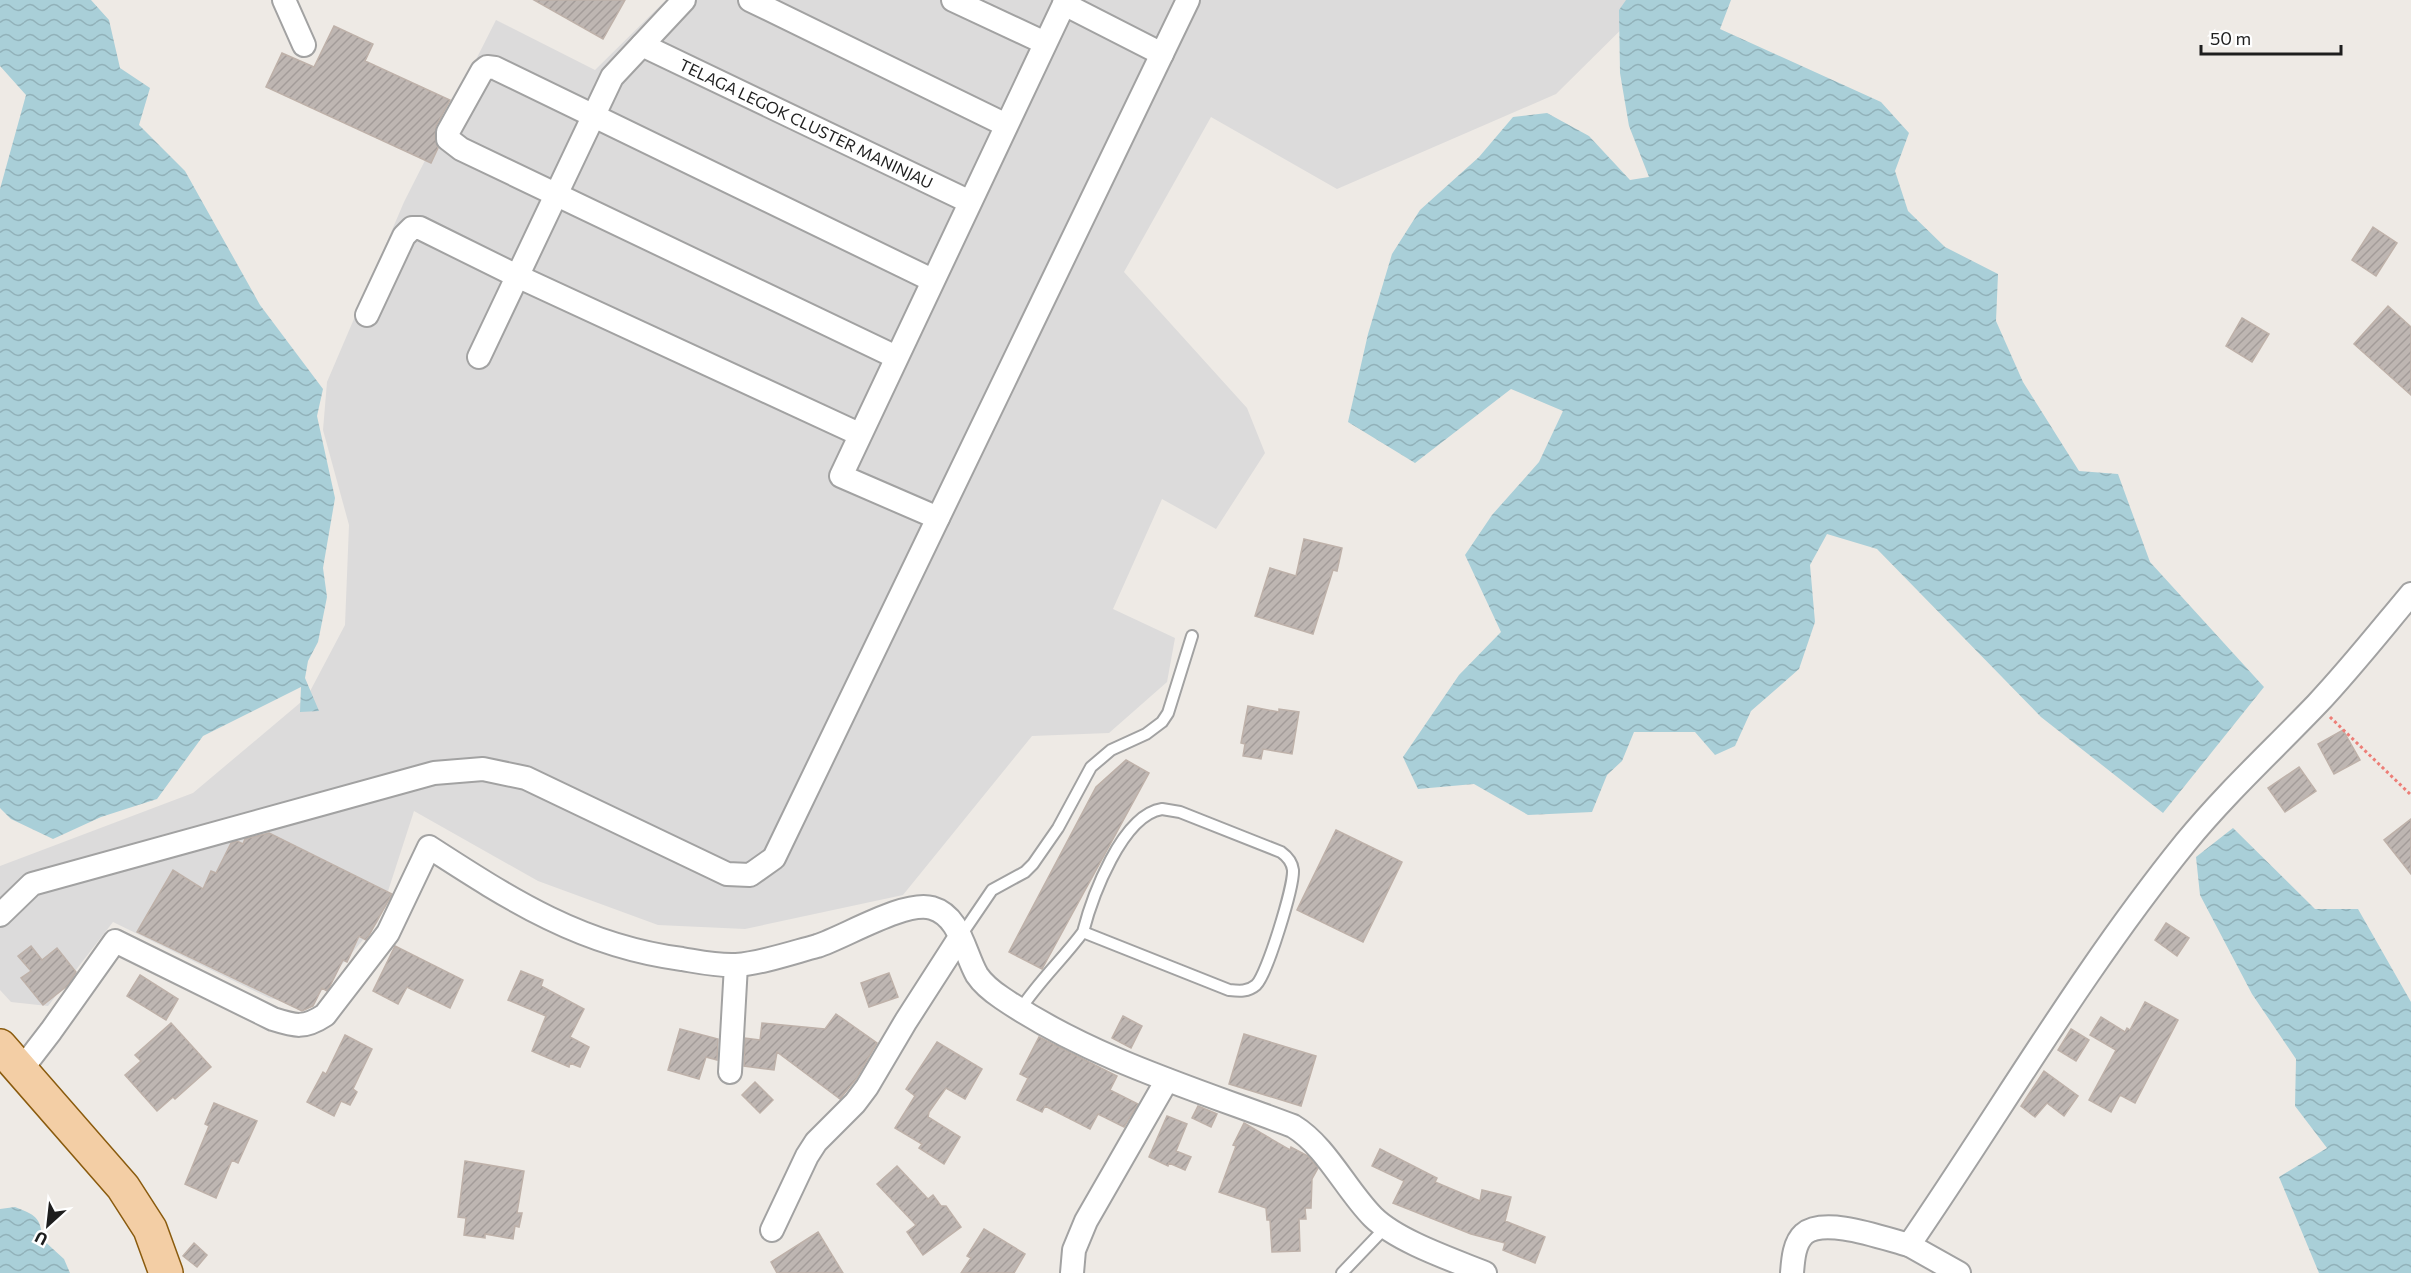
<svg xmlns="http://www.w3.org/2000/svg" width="2411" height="1273" font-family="Commissioner,sans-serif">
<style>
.residential{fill:#dcdbdb}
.water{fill:url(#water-waves)}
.building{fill:url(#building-hatch);stroke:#beb1a9;stroke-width:1.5}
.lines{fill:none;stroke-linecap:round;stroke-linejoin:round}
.service-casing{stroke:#a2a2a2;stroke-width:14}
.minor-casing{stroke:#a2a2a2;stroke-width:26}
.primary-casing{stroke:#8a5b0e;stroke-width:36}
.path{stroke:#ed7e77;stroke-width:3;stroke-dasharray:3 3;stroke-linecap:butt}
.service{stroke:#fff;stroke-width:10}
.minor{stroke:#fff;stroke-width:22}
.primary{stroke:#f3cea5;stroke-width:33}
.labels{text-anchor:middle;stroke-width:6;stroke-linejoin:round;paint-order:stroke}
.street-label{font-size:16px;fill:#1e1e1e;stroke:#fff}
</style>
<defs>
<pattern id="water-waves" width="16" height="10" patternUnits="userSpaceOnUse" patternTransform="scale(1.5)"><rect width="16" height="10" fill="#a9cfd8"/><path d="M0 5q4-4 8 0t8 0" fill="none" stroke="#91b1b9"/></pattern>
<pattern id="building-hatch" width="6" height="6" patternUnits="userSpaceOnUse" patternTransform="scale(1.5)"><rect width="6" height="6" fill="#beb6b2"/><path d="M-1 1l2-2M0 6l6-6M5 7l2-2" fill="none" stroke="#a39c99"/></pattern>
</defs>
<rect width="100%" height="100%" fill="#eeeae5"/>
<!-- residential -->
<path class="residential" d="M666,0h985l-95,94 -219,95 -126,-72 -87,155 123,136 18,45 -49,76 -54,-30 -49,110 62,29 -8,44 -58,51 -77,3 -129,159 -158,34 -87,-4 -120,-44 -124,-70 -36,111 -71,84 -38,-8 -156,-76 -65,84 -37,-4 -11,-12v-124l193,-73 114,-96 38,-72 4,-100 -26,-95 4,-48 77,-180 92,-182 99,50z"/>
<!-- water -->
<path class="water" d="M0,0h91l18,20 11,48 30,20 -11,37 46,46 75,134 63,84 -6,27 18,82 -12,70 4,29 -9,45 -10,19 -3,17 14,33 -19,1 1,-25 -98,49 -46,63 -56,18 -48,22 -42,-20 -11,-11v-619l26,-94 -26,-29z
M1626,0h105l-11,29 161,73 28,31 -14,38 13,40 37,36 53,27 -2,47 27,61 56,89 39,3 32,88 114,125 -101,126 -122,-96 -164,-168 -50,-15 -17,31 5,57 -16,47 -48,42 -16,35 -20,9 -20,-23h-61l-12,29 -15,14 -15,37 -64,3 -54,-31 -56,5 -15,-32 56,-82 42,-43 -36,-77 27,-40 47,-53 24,-51 -52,-22 -96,74 -67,-41 20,-88 24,-80 28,-44 59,-53 34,-40 34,-4 42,23 41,44 19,-3 -20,-51 -9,-53 -1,-63z
M2233,828l82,81h43l53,93v271h-92l-40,-96 48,-29 -32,-42 1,-47 -44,-65 -52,-99 -4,-38z
M15,1207c20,8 26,10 27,32l22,20 6,14h-70v-64z"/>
<!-- building -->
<path class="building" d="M534,0h91l-22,39z
M334,26l39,18 -8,17 85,39 -14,26 -1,13 3,9 -7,15 -165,-76 16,-34 32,14z
M2373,227l24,16 -21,33 -24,-16z
M2388,306l23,21v68l-57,-51z
M2242,318l27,16 -17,28 -26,-16z
M1304,539l38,9 -5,23 -4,-1 -20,64 -58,-18 15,-48 26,8z
M1248,706l31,6v-3l20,3 -7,42 -29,-5 -2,10 -18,-3 2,-12 -4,-1z
M2343,730l17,30 -26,14 -16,-30z
M1126,760l23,13 -107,196 -33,-17 87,-165z
M2299,767l17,24 -31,21 -17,-24z
M2411,819v55l-27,-34z
M1336,830l66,32 -39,80 -66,-32z
M269,833l123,61 -24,43 -2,3 -7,-4 -12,26 -4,-2 -13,26 -3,5 -5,-3 -9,18 -11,5 -165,-79 36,-62 30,19 8,-18 5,2 15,-30 6,-2 6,3 2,-5z
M2166,923l23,15 -12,18 -22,-16z
M31,946l11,14 15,-12 19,24 -9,14 -24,19 -22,-27 10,-7 -13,-15z
M395,946l68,34 -13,28 -43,-21 -9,17 -25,-13z
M521,971l22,9 -2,6 43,23 -14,28 19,10 -9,20 -10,-4 -1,4 -37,-16 14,-35 -38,-16z
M889,973l9,24 -29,10 -8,-24z
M140,975l38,24 -12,21 -39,-24z
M2145,1002l33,18 -43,83 -15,-8 -9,17 -22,-12 27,-50 -26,-15 11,-18 24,15 2,-4 3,2z
M836,1014l41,29 -21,36 -16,20 -63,-47 -3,18 -30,-4 1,-28 15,2 2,-17 63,6z
M1123,1016l19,10 -11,22 -19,-10z
M171,1023l40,44 -36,32 -2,-2 -16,14 -32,-36 16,-14 -6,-6z
M680,1029l38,10 -1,21 -11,-3 -7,22 -31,-9z
M2071,1029l18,11 -13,21 -18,-11z
M1244,1034l72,22 -15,50 -72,-22z
M345,1035l27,14 -19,40 4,3 -7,13 -9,-4 -7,15 -27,-14 16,-30 3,2z
M1039,1037l78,39 -7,14 28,14 -14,23 -26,-13 -8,15 -45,-23 -3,6 -25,-12 11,-22 -8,-4z
M937,1042l45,27 -17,30 -19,-11 -17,24 -1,5 32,20 -16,27 -25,-16 3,-4 -27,-16 20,-32 -9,-7z
M2044,1071l34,25 -14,20 -17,-13 -12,14 -14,-11z
M755,1082l18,18 -13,13 -18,-18z
M214,1103l43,18 -19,42 -6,-3 -16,38 -31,-14 24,-58 -4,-2z
M1198,1106l19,8 -6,13 -19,-9z
M1167,1116l20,8 -11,27 15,6 -6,13 -16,-7 -1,3 -19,-9z
M1244,1123l46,27 1,-3 17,9 10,12 -6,11 -1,29h-6l1,11h-7l1,32 -28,1 -2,-32h-3l-1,-12 -47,-16 17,-46 -3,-1z
M1380,1149l57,29 -2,4 45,19 2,-11 29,7 -6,24 40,16 -10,26 -32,-13 2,-7 -34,-9 -78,-31 11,-22 -32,-15z
M465,1161l59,10 -7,42h5l-3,14 -4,-1 -2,13 -28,-5v4l-21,-3 2,-17 -8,-1z
M897,1166l31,33 5,-4 8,11h5l15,21 -38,28 -16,-23 9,-7 -39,-41z
M984,1229l41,25 -11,19h-53l10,-15 -4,-2z
M818,1232l25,41h-66l-6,-11z
M194,1243l13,12 -10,12 -14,-11z"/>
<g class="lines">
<defs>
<path id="service" d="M1162,809l18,3 101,40c7,5 11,10 12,18 1,16 -26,105 -37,115 -8,7 -17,6 -27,5l-146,-58c9,-35 39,-117 79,-123z
M960,937l32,-47 33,-18 8,-8 25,-36 33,-61 20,-17 35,-16 16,-12 6,-9 24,-77
M1020,1010c18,-28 43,-51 63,-78
M1342,1273l43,-45"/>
<g id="minor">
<path d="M284,0l20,45"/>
<path d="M750,0l256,125"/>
<path d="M953,0l92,43"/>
<path d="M1064,4l98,50"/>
<path id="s1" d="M642,45l328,157"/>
<path d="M367,315l37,-79 8,-8h8l97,48 342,158"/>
<path d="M479,357l133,-280 72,-77"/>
<path d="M896,357l-435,-208 -13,-10v-7l34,-61 5,-4 8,1 437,212"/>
<path d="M938,518l-97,-42 225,-476"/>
<path d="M0,915l32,-31 402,-111 49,-4 43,9 201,96 23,1 24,-17 414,-858"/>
<path d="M21,1070l30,-39 64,-90 158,78c22,7 31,10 52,-4l63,-82 41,-86c82,53 153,99 253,112 18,3 36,7 54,6 26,-2 55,-12 81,-19 28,-9 88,-46 115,-38 28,8 32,44 45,67 6,9 16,17 25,23 88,60 193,91 291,128 33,20 53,64 80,91 24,24 80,43 112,56"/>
<path d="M730,1072l6,-107"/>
<path d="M772,1230l35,-74 9,-14 39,-39 12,-16 39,-66 54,-84"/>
<path d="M1909,1245l50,28"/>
<path d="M1072,1273l2,-23 12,-29 81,-141"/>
<path d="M1792,1273c1,-13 2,-30 12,-39 21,-18 81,5 105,11 92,-134 174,-276 277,-403 40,-49 87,-92 131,-138 33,-35 63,-73 94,-110"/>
</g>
<path id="primary" d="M0,1046l123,141 27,42 16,44"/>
</defs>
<!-- service casing -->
<use href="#service" class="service-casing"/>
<!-- minor casing -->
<use href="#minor" class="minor-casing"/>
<!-- primary casing -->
<use href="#primary" class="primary-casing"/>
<!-- path -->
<path class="path" d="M2330,717l81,78"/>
<!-- service -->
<use href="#service" class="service"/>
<!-- minor -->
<use href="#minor" class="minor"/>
<!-- primary -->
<use href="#primary" class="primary"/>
</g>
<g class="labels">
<!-- street labels -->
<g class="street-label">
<text dy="6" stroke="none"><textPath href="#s1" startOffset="182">TELAGA LEGOK CLUSTER MANINJAU</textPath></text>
</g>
</g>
<!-- north arrow -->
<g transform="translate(48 1225) rotate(207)" stroke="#ffffff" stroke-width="4.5" paint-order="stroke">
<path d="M0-4.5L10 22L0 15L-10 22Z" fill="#1e1e1e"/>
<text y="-9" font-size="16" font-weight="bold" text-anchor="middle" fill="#1e1e1e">U</text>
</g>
<!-- scale -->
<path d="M2201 45v9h140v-9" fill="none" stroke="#1e1e1e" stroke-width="3"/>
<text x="2210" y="45" font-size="18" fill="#1e1e1e" stroke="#ffffff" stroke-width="4.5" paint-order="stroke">50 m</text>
</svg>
